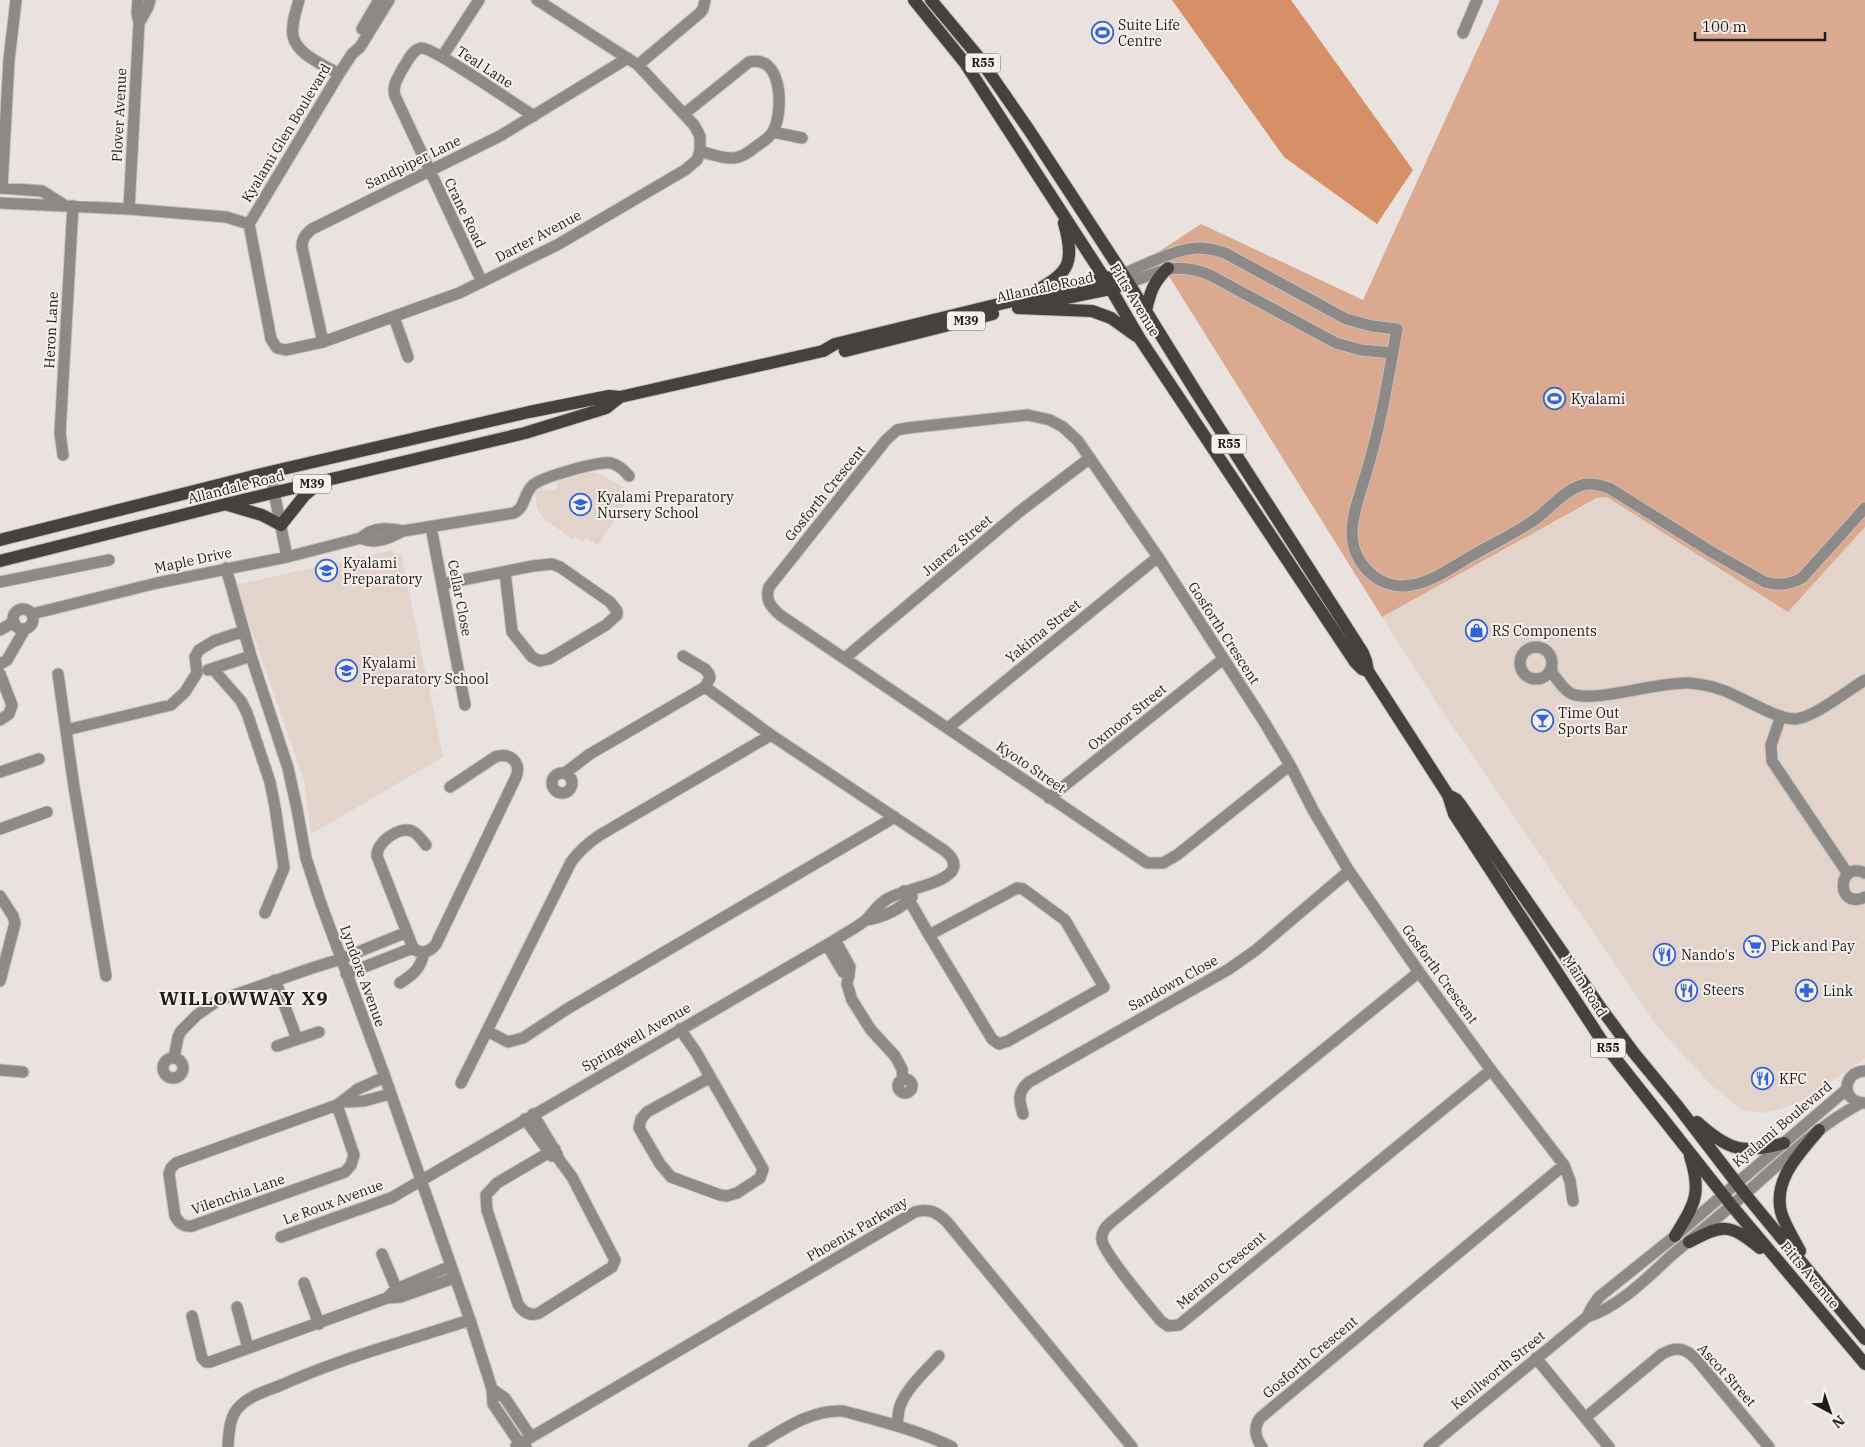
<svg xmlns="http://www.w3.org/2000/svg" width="1865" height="1447" font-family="'IBM Plex Serif',serif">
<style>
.built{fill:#e2d3cb}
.green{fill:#daa98f}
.forest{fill:#d68f67}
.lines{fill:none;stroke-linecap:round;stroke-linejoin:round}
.minor-casing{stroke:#c5bfbb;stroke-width:13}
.major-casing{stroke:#c5bfbb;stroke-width:14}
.minor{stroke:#8c8987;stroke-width:11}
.major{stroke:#46413e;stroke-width:12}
.labels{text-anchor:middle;stroke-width:4;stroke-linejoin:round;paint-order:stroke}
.shield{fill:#f7efeb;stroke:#605c59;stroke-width:1}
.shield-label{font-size:12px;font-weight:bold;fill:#1f1d1b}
.poi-label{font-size:14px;fill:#1f1d1b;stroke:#f7efeb;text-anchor:start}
.street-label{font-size:14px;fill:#1f1d1b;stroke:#f7efeb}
.district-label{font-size:19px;font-weight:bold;letter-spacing:1px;fill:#1f1d1b;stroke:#f7efeb}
</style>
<rect width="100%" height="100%" fill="#eae2de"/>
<!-- built -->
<path class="built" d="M592,472l7,2 28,15 2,5v4l-31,47 -11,-7 -5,3 -7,-5 -3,3 -28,-20 -7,-10 -1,-12 -5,-4 11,-8 1,6 14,-2v-8z
M1607,497l181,115 77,-85v531l-57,40 -27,11 -18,4 -21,-3 -31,-25 -54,-59 -217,-318 -58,-91 215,-118z
M393,550l2,5 6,-2 42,204 -132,77 -7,-54 -68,-195z"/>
<!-- green -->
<path class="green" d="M1500,0h365v527l-77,85 -181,-115 -10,1 -215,119 -227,-363 46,-30 162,76z"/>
<!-- forest -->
<path class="forest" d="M1172,0h119l122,170 -36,54 -93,-67z"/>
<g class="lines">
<defs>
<path id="minor" d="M299,0c-3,11 -8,24 -6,36 4,19 31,29 46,38
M139,23l9,-16 2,-7
M362,29l17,-29
M1463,33l14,-33
M442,57l37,-57
M638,65l62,-52 3,-4 2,-9
M684,114l65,-52c33,-8 34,45 26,65 -3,10 -13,15 -21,21 -6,5 -12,9 -20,10 -11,1 -24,-4 -34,-7
M773,132l29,6
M0,188l42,3 22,14
M2,188l7,-128 7,-60
M0,203l129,6 97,8 23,7
M129,209l10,-186 -2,-10 1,-13
M249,224l22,115 6,9 9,2 37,-8 136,-49 98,-48 128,-75 12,-10 3,-9v-15l-6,-11 -56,-60 -101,-65
M249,224l90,-150 13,-20 8,-7 29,-47
M1123,274c20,-8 54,-26 75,-26 9,0 18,2 27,5l121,66 26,7 25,3c-9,51 -17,100 -32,148 -10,33 -25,67 4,95 11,11 27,16 42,13 22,-3 44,-20 64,-31 21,-12 43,-22 62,-36 13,-10 26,-26 42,-32 11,-4 20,-1 30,2l106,66 50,28c13,4 24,3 37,-4l63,-70
M482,282l-87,-186c-3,-11 3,-18 8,-28 5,-7 9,-18 18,-20 13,-1 96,58 113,68
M1129,283c31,-12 47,-22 81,-8l126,68 25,7 32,3
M394,317l14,40
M323,342l-21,-95c0,-9 4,-13 10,-18l188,-93 128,-78
M63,455l-3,-22 13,-227
M270,472l17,85
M431,527l34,178
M361,538c14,7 29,0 42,-7l111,-18c12,-6 9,-19 19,-28 9,-8 66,-24 78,-22 8,2 13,7 18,13
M226,568l25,88 37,112 9,41 9,49 14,43 65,176 85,243 22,69 1,15 27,40 6,3
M0,582l109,-22
M442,584l91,-18 19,-2 8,3 50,35 7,9v4l-11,10 -57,34 -9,2 -8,-4 -20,-25 -7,-60
M13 619a10 10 0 1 1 20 0a10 10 0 1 1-20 0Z
M32,614l125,-31 130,-26 74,-19c13,-12 26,-10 42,-7
M0,630l14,-8
M1520 663a16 16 0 1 1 32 0a16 16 0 1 1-32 0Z
M845,658l174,-146 71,-54
M0,664l7,-4 18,-31
M213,669l28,32 6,12 23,69 5,25 9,61 -19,45
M1552,669l-1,3c7,7 12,18 21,22 24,9 87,-13 117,-11 10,1 20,2 30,6 21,6 57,31 77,30 19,-2 52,-29 69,-39
M208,670l43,-14
M0,674l12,31 -3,9 -9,6
M58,674l16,113 32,189
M1781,716l-10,29 1,16 76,113
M948,728l210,-171
M66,730l105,-25 14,-13 12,-19 -2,-16 4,-7 15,-9 30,-10
M1290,765l-113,90 -14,8h-16l-367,-248c-10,-9 -15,-15 -11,-28l117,-147 11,-10 10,-2 121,-13 22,5 13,7 15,14 80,116 105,163 27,45 23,45 36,61 70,101 72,98 73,95 6,16 3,20
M0,772l39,-13
M552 783a10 10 0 1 1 20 0a10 10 0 1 1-20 0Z
M565,773l25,-19 115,-67 5,-9 -1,-4 -4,-5 -22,-13
M1049,798l174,-139
M0,829l47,-17
M426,845c-4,-5 -9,-12 -14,-14 -14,-5 -36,12 -35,25l36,92c8,7 17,4 23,-4l80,-167c6,-15 -6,-25 -21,-20l-45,30
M1865,873c-29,-13 -29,38 0,24
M904,891l25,44 63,104 7,5 9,-3 96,-54 -39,-67 -42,-31 -6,-1 -9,5 -79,42
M0,896l13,20 2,7 -15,58
M866,920c19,-3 33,-10 46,-23
M835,940l15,27 -3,17 5,16 19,30 24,26 7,13 1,11
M827,945l16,27 6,4
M1419,972l-309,251c-5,5 -9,9 -8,17 1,12 48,68 59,81l7,5 11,-1 312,-255
M346,974l67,-26
M275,980l22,59
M400,983c14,-9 21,-15 24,-31
M680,1029l16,23 67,117 -3,9 -23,15 -10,3 -7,-1 -49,-18 -11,-13 -21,-36 2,-9 6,-7 62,-34
M487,1031l21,11 15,-4 44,-29 328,-192
M277,1046l42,-14
M163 1068a10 10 0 1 1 20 0a10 10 0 1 1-20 0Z
M174,1058l4,-21 3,-6 16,-16 20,-14 95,-33 29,-9 66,-27
M0,1070l23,2
M1865,1071c-24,1 -24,32 0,32
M898 1086a7 7 0 1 1 14 0a7 7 0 1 1-14 0Z
M461,1083l110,-221c8,-11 17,-19 29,-27l171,-100
M342,1102l22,-1 26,-7
M337,1105l17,50 -3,10 -6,7 -153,54c-9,1 -13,-3 -17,-10l-6,-42 2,-6 5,-5 161,-58 21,-16 27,-12
M533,1114l24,40 1,4 14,19 43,83 -3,7 -73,46c-9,4 -16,-1 -21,-9l-31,-94 -1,-15 11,-12 58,-34
M1023,1114c-4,-13 -6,-22 6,-32l200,-113 27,-19 93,-79
M525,1119l27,37
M281,1237l110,-39 444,-258c10,-7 23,-13 32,-21 7,-8 12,-16 22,-21 16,-9 52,-13 63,-27 5,-8 -1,-15 -7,-20l-174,-116 -66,-48
M382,1254l17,41
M304,1283l15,41
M387,1298l9,-9 55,-23
M237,1307l11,41
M192,1316l10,42 4,4h4l177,-64 13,-1 54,-19
M1587,1317l5,-10 7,-10 76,-61 172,-147
M1536,1358l73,89
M492,1389l13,9 26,39
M1585,1418l77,-64c14,-8 23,-6 34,5l73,88
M897,1426c1,-7 1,-14 3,-20 7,-19 26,-35 39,-50
M228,1446c1,-13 1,-29 11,-39 10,-11 27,-16 40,-21 62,-28 127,-45 191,-66
M516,1446l399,-234c14,-4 22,0 32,10l185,225
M754,1447c27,-16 56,-38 89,-36 37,10 75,19 109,36
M1262,1447c-7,-10 -9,-19 -2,-29l304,-253
M1429,1447l158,-130c33,-11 60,-39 85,-62 24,-20 49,-40 73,-61 37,-32 72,-68 116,-91"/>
<path id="major" d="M914,0l51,63 140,216 35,60 215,323 7,7 6,2
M931,0l46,55 52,75 94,144 73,118 167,261 3,8 2,10 80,124 6,19 150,230 128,162 133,158
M1035,291c35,-18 40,-29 29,-68
M1032,305l78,-16 19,-6
M1018,308l74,3 19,7 25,18
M1146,311c4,-19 8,-30 22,-43
M845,351l148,-37
M228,505l34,10 19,10 23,-29 14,-12
M0,540l270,-68 259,-60 80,-16 11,1 203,-46 12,-7 288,-70
M0,561l226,-57 299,-71 81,-25 14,-11
M1448,795l8,4 4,5 140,203 34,46 42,51 69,90 120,145
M1697,1122c31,28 46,33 87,21
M1675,1236c20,-33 27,-42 15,-80
M1689,1242c34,-18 40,-19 71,6
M1800,1251c-6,-12 -15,-25 -19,-39 -8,-33 19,-59 38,-82"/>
</defs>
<!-- minor casing -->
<use href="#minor" class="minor-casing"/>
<!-- major casing -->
<use href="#major" class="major-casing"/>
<!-- minor -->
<use href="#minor" class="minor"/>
<!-- major -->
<use href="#major" class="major"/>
</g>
<!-- icons -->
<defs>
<symbol id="stadium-ring" viewBox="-11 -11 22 22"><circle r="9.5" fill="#f7efeb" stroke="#3364d4" stroke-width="1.5"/><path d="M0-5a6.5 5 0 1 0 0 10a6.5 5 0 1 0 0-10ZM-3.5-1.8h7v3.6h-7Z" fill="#3364d4"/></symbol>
<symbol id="school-ring" viewBox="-11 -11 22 22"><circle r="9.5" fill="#f7efeb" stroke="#3364d4" stroke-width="1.5"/><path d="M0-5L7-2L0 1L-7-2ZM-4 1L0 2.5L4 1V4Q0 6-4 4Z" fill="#3364d4"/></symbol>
<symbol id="shop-ring" viewBox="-11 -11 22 22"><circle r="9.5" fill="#f7efeb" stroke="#3364d4" stroke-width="1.5"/><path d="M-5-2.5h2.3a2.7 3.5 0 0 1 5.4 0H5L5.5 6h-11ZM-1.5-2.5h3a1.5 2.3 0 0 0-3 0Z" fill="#3364d4"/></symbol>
<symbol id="bar-ring" viewBox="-11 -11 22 22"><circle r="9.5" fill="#f7efeb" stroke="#3364d4" stroke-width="1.5"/><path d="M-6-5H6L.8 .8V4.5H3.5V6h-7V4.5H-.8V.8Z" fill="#3364d4"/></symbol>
<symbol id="supermarket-ring" viewBox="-11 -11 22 22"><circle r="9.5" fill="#f7efeb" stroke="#3364d4" stroke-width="1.5"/><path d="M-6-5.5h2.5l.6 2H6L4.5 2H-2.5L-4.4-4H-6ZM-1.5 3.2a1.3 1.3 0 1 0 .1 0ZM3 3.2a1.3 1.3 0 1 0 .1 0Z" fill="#3364d4"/></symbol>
<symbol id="restaurant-ring" viewBox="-11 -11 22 22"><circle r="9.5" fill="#f7efeb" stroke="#3364d4" stroke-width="1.5"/><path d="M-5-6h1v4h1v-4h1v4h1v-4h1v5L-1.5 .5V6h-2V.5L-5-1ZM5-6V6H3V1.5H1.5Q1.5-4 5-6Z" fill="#3364d4"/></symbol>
<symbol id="pharmacy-ring" viewBox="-11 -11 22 22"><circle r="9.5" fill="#f7efeb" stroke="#3364d4" stroke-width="1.5"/><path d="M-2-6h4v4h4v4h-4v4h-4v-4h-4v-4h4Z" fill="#3364d4"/></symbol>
</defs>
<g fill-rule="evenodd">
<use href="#stadium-ring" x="1090" y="20" width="25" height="25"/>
<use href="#stadium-ring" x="1542" y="386" width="25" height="25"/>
<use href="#school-ring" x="568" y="492" width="25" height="25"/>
<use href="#school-ring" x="314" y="558" width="25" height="25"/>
<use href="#shop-ring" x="1464" y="618" width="25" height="25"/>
<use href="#school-ring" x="334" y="658" width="25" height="25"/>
<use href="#bar-ring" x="1530" y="708" width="25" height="25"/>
<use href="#supermarket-ring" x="1742" y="934" width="25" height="25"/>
<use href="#restaurant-ring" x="1652" y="942" width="25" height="25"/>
<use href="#restaurant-ring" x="1674" y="978" width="25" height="25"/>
<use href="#pharmacy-ring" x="1794" y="978" width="25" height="25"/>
<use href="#restaurant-ring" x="1750" y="1066" width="25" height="25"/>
</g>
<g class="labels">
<!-- shield labels -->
<g class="shield">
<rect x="965.5" y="53.5" width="35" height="19" rx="4"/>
<rect x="947" y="311.5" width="38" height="19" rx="4"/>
<rect x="1211.5" y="434.5" width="35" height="19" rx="4"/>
<rect x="293" y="474.5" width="38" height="19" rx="4"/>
<rect x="1590.5" y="1038.5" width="35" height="19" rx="4"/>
</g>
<g class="shield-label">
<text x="983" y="67">R55</text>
<text x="966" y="325">M39</text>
<text x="1229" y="448">R55</text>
<text x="312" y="488">M39</text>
<text x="1608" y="1052">R55</text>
</g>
<!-- poi labels -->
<g class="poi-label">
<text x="1118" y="30">Suite Life<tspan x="1118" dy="16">Centre</tspan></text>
<text x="1571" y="404">Kyalami</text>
<text x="597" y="502">Kyalami Preparatory<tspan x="597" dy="16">Nursery School</tspan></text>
<text x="343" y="568">Kyalami<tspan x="343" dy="16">Preparatory</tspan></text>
<text x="1492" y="636">RS Components</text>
<text x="362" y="668">Kyalami<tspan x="362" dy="16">Preparatory School</tspan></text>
<text x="1558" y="718">Time Out<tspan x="1558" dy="16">Sports Bar</tspan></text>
<text x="1771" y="951">Pick and Pay</text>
<text x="1681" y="960">Nando's</text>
<text x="1703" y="995">Steers</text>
<text x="1823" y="996">Link</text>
<text x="1779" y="1084">KFC</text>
</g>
<!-- street labels -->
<g class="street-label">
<text transform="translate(485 67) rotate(33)" y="5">Teal Lane</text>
<text transform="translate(119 115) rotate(-87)" y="5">Plover Avenue</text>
<text transform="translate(286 133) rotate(-59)" y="5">Kyalami Glen Boulevard</text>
<text transform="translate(413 162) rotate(-26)" y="5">Sandpiper Lane</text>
<text transform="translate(465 213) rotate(64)" y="5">Crane Road</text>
<text transform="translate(538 236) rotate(-28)" y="5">Darter Avenue</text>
<text transform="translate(1045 287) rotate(-12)" y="5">Allandale Road</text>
<text transform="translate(1135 300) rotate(59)" y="5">Pitts Avenue</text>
<text transform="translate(51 330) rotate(-87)" y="5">Heron Lane</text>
<text transform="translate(236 487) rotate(-14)" y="5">Allandale Road</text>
<text transform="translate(825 493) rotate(-51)" y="5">Gosforth Crescent</text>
<text transform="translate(957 545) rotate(-40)" y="5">Juarez Street</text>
<text transform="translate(193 560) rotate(-12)" y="5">Maple Drive</text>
<text transform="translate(460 598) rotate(79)" y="5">Cellar Close</text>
<text transform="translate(1043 631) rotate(-39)" y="5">Yakima Street</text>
<text transform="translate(1224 633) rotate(57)" y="5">Gosforth Crescent</text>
<text transform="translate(1127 717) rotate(-39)" y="5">Oxmoor Street</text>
<text transform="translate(1031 767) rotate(34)" y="5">Kyoto Street</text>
<text transform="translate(1440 974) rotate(54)" y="5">Gosforth Crescent</text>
<text transform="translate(363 976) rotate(70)" y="5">Lyndore Avenue</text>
<text transform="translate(1173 983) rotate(-29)" y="5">Sandown Close</text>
<text transform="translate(1585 986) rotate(58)" y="5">Main Road</text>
<text transform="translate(636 1037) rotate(-30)" y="5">Springwell Avenue</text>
<text transform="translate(1782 1124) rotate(-40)" y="5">Kyalami Boulevard</text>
<text transform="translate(238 1194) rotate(-19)" y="5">Vilenchia Lane</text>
<text transform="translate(333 1202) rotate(-20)" y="5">Le Roux Avenue</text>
<text transform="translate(857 1229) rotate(-30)" y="5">Phoenix Parkway</text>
<text transform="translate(1221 1270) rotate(-40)" y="5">Merano Crescent</text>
<text transform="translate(1810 1275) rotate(50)" y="5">Pitts Avenue</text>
<text transform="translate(1310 1357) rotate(-40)" y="5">Gosforth Crescent</text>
<text transform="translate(1498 1370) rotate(-39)" y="5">Kenilworth Street</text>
<text transform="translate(1727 1375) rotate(48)" y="5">Ascot Street</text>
</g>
<!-- district labels -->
<g class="district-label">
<text x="244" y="1005">WILLOWWAY X9</text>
</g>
</g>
<!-- north arrow -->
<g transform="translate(1830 1412) rotate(140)" stroke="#f7efeb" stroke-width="4" paint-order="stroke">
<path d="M0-4L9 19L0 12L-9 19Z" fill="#1f1d1b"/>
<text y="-8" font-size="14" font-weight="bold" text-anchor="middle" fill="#1f1d1b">N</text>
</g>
<!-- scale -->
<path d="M1695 32v8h130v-8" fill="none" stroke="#1f1d1b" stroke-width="2.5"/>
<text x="1702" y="32" font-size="15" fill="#1f1d1b" stroke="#f7efeb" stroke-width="4" paint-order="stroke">100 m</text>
</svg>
